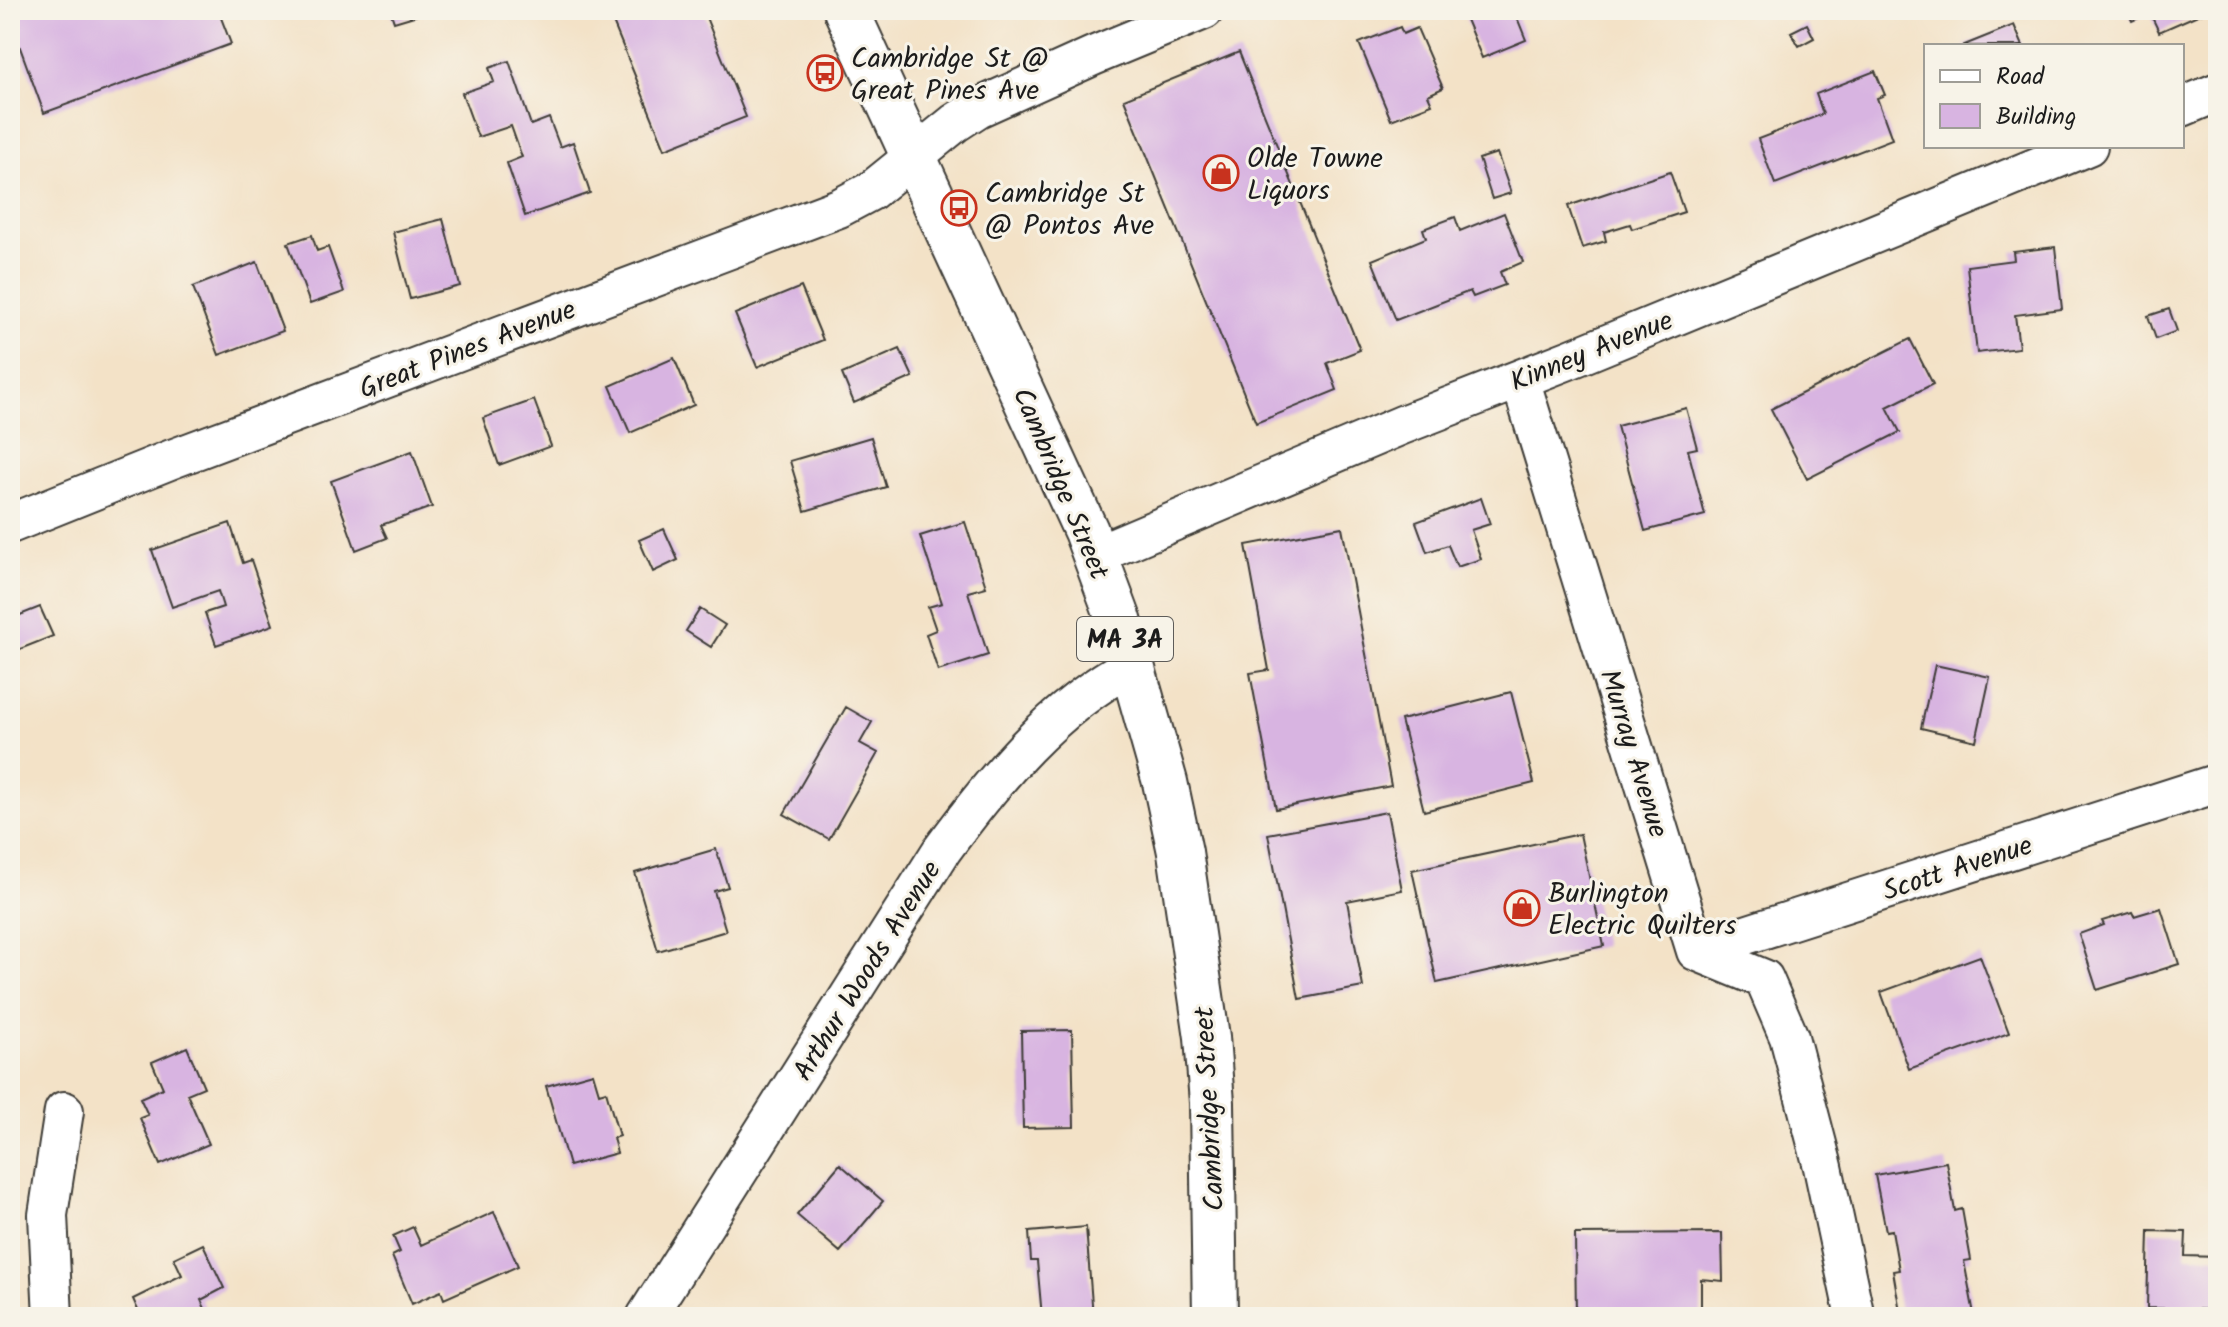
<svg xmlns="http://www.w3.org/2000/svg" width="2228" height="1327" font-family="Kalam,sans-serif">
<style>
.building{fill:#d8b4e1}
.lines{fill:none;stroke-linecap:round;stroke-linejoin:round}
.street-casing{stroke:#3c3a36;stroke-width:42}
.primary-casing{stroke:#3c3a36;stroke-width:48}
.street{stroke:#fff;stroke-width:38}
.primary{stroke:#fff;stroke-width:44}
.labels{text-anchor:middle;stroke-width:6;stroke-linejoin:round;paint-order:stroke}
.shield{fill:#f7f3e8;stroke:#5e5c59;stroke-width:2}
.shield-label{font-size:26px;font-weight:bold;fill:#1c1c1c}
.poi-label{font-size:28px;fill:#1c1c1c;stroke:#f7f3e8;text-anchor:start}
.street-label{font-size:28px;fill:#1c1c1c;stroke:#f7f3e8}
</style>
<rect width="100%" height="100%" fill="#f7f3e8"/>
<filter id="ink" filterUnits="userSpaceOnUse"><feTurbulence type="fractalNoise" baseFrequency=".0125" numOctaves="2"/><feDisplacementMap in="SourceGraphic" scale="16" xChannelSelector="R" yChannelSelector="G"/><feConvolveMatrix kernelMatrix="1 2 1 2 8 2 1 2 1" color-interpolation-filters="sRGB"/></filter>
<filter id="wash" filterUnits="userSpaceOnUse"><feTurbulence type="fractalNoise" baseFrequency=".006" numOctaves="4" result="noise"/><feDisplacementMap in="SourceGraphic" scale="32" xChannelSelector="R" yChannelSelector="G"/><feGaussianBlur stdDeviation="1.8" result="paint"/><feColorMatrix in="noise" values="0 0 0 0 0 0 0 0 0 0 0 0 0 0 0 0 0 1.4 0 .05"/><feComposite in="paint" operator="in"/></filter>
<g filter="url(#wash)">
<rect width="100%" height="100%" fill="#f3e2c7"/>
<g id="blocks">
<!-- building -->
<path class="building" d="M10,10h208l13,34 -187,69 -34,-93z
M390,10h41v1l-37,11z
M608,10h95l43,107 -81,32z
M1462,10h52l12,30 -44,18z
M2127,10h82l-50,22 -9,-19 -18,8z
M1807,24l7,14 -15,8 -8,-14z
M2014,25l9,21h-61z
M1400,27l3,7 14,-6 26,60 -15,7 4,9 -41,16 -32,-77z
M1239,52l121,298 -33,13 10,27 -81,33 -132,-324z
M509,61l22,64 18,-7 11,29 13,-5 17,51 -65,23 -18,-53 15,-6 -11,-31 -33,11 -16,-44 32,-11 -5,-14z
M1875,71l10,24 -8,3 15,41 -117,45 -17,-45 65,-25 -7,-20z
M1497,153l14,40 -19,6 -13,-40z
M1670,172l14,40 -52,17 -2,-5 -26,8 2,9 -24,7 -14,-42z
M1504,213l19,49 -23,10 5,13 -32,12 -3,-6 -74,29 -24,-60 54,-22 -3,-9 32,-12 5,14z
M443,219l17,67 -50,13 -17,-67z
M312,235l5,16 11,-4 16,45 -34,12 -22,-61z
M2055,247l7,62 -47,6 4,33 -42,5 -10,-87 47,-6 -1,-8z
M257,262l26,69 -64,24 -26,-68z
M801,287l22,53 -66,27 -22,-53z
M2169,309l8,22 -21,8 -8,-23z
M1910,339l23,45 -46,23 13,25 -93,47 -36,-70z
M900,349l13,28 -59,26 -12,-29z
M674,358l20,47 -64,28 -20,-47z
M534,400l17,46 -52,19 -16,-47z
M1686,408l11,40 -9,2 17,65 -60,16 -28,-105z
M871,437l15,50 -81,24 -15,-50z
M412,451l20,56 -51,18 6,13 -31,12 -25,-69z
M1481,498l9,26 -19,6 10,29 -24,8 -9,-22 -21,7 -11,-30z
M965,522l21,65 -18,5 20,63 -50,16 -12,-37 10,-4 -8,-23 14,-4 -22,-67z
M230,523l13,40 8,-3 22,65 -57,20 -11,-32 18,-6 -5,-16 -46,16 -20,-57z
M1342,527l49,259 -115,23 -26,-136 19,-3 -23,-125z
M664,529l14,31 -25,12 -14,-32z
M40,607l13,29 -43,17v-34z
M700,609l25,16 -14,22 -25,-16z
M1935,665l55,12 -14,64 -55,-13z
M1511,692l23,91 -110,28 -23,-91z
M846,707l26,15 -12,21 18,10 -49,86 -45,-25z
M1387,812l15,78 -55,11 16,86 -64,12 -31,-165z
M1580,834l24,112 -167,37 -25,-113z
M716,849l12,38 -14,4 12,40 -68,20 -23,-78z
M2161,908l18,56 -82,26 -18,-56 25,-9 -2,-4 30,-9 2,4z
M1980,956l29,77 -100,36 -28,-77z
M1072,1030l2,97 -51,1 -2,-97z
M187,1047l17,40 -17,7 22,50 -49,21 -20,-47 8,-3 -8,-17 23,-10 -11,-26z
M593,1073l6,20 7,-2 13,45 -6,2 4,15 -48,13 -23,-80z
M1946,1162l9,49 7,-2 9,51 -7,1 10,53 -14,3h-59l-8,-46 6,-1 -7,-40 -6,1 -11,-56z
M840,1164l43,37 -43,51 -43,-37z
M494,1212l24,54 -74,33 -3,-8 -29,13 -20,-48 8,-4 -7,-16 20,-9 8,18z
M1086,1227l7,90h-51l-5,-56h-6l-2,-29z
M2149,1231l37,1 -1,24 33,1v53l-71,-2z
M1722,1233l1,48 -22,-2v38h-125l-1,-83z
M203,1244l21,44 -23,12 8,17h-68l-8,-18 49,-24 -8,-17z"/>
</g>
</g>
<g filter="url(#ink)">
<use href="#blocks" fill-opacity="0" stroke="#3c3a36" stroke-width="2"/>
<g class="lines">
<defs>
<path id="street" d="M2182,107l36,-15
M1520,379l176,572
M10,524l162,-65 667,-251 32,-17 84,-68 23,-15 115,-52 111,-46
M1095,555l307,-130 169,-66 517,-213
M1696,951l522,-168
M1696,951l68,28 25,58 34,130 32,150
M53,1317l-5,-102 16,-104
M646,1317l296,-467c54,-73 109,-141 190,-185"/>
<path id="primary" d="M846,10l240,521 33,89 46,162 15,70 27,185 5,66 3,214"/>
</defs>
<!-- street casing -->
<use href="#street" class="street-casing"/>
<!-- primary casing -->
<use href="#primary" class="primary-casing"/>
<!-- street -->
<use href="#street" class="street"/>
<!-- primary -->
<use href="#primary" class="primary"/>
</g>
</g>
<!-- icons -->
<defs>
<symbol id="bus-ring" viewBox="-11 -11 22 22"><circle r="9.5" fill="#f7f3e8" stroke="#c8321e" stroke-width="1.5"/><path d="M-5-6H5V4H4V6H2V4H-2V6H-4V4H-5ZM-3.5-4V0h7V-4ZM-3.5 1.2v1.5H-2V1.2ZM2 1.2v1.5H3.5V1.2Z" fill="#c8321e"/></symbol>
<symbol id="shop-ring" viewBox="-11 -11 22 22"><circle r="9.5" fill="#f7f3e8" stroke="#c8321e" stroke-width="1.5"/><path d="M-5-2.5h2.3a2.7 3.5 0 0 1 5.4 0H5L5.5 6h-11ZM-1.5-2.5h3a1.5 2.3 0 0 0-3 0Z" fill="#c8321e"/></symbol>
</defs>
<g fill-rule="evenodd">
<use href="#bus-ring" x="805" y="53" width="40" height="40"/>
<use href="#shop-ring" x="1201" y="153" width="40" height="40"/>
<use href="#bus-ring" x="939" y="188" width="40" height="40"/>
<use href="#shop-ring" x="1502" y="888" width="40" height="40"/>
</g>
<g class="labels">
<!-- shield labels -->
<rect class="shield" x="1077" y="617" width="96" height="44" rx="6"/>
<g class="shield-label">
<text x="1125" y="648">MA 3A</text>
</g>
<!-- poi labels -->
<g class="poi-label">
<text x="851" y="67">Cambridge St @<tspan x="851" dy="32">Great Pines Ave</tspan></text>
<text x="1247" y="167">Olde Towne<tspan x="1247" dy="32">Liquors</tspan></text>
<text x="985" y="202">Cambridge St<tspan x="985" dy="32">@ Pontos Ave</tspan></text>
<text x="1548" y="902">Burlington<tspan x="1548" dy="32">Electric Quilters</tspan></text>
</g>
<!-- street labels -->
<g class="street-label">
<text transform="translate(467 348) rotate(-21)" y="10">Great Pines Avenue</text>
<text transform="translate(1591 350) rotate(-22)" y="10">Kinney Avenue</text>
<text transform="translate(1062 483) rotate(67)" y="10">Cambridge Street</text>
<text transform="translate(1635 753) rotate(73)" y="10">Murray Avenue</text>
<text transform="translate(1957 867) rotate(-18)" y="10">Scott Avenue</text>
<text transform="translate(866 970) rotate(-58)" y="10">Arthur Woods Avenue</text>
<text transform="translate(1208 1109) rotate(-93)" y="10">Cambridge Street</text>
</g>
</g>
<!-- margin -->
<rect width="2228" height="1327" fill="none" stroke="#f7f3e8" stroke-width="40"/>
<!-- legend -->
<rect x="1924" y="44" width="260" height="104" fill="#f7f3e8" stroke="#9f9d96" stroke-width="2"/>
<rect x="1940" y="70" width="40" height="12" fill="#ffffff" stroke="#9f9d96" stroke-width="2"/>
<text x="1996" y="84" font-size="24" fill="#1c1c1c">Road</text>
<rect x="1940" y="104" width="40" height="24" fill="#d8b4e1" stroke="#9f9d96" stroke-width="2"/>
<text x="1996" y="124" font-size="24" fill="#1c1c1c">Building</text>
</svg>
